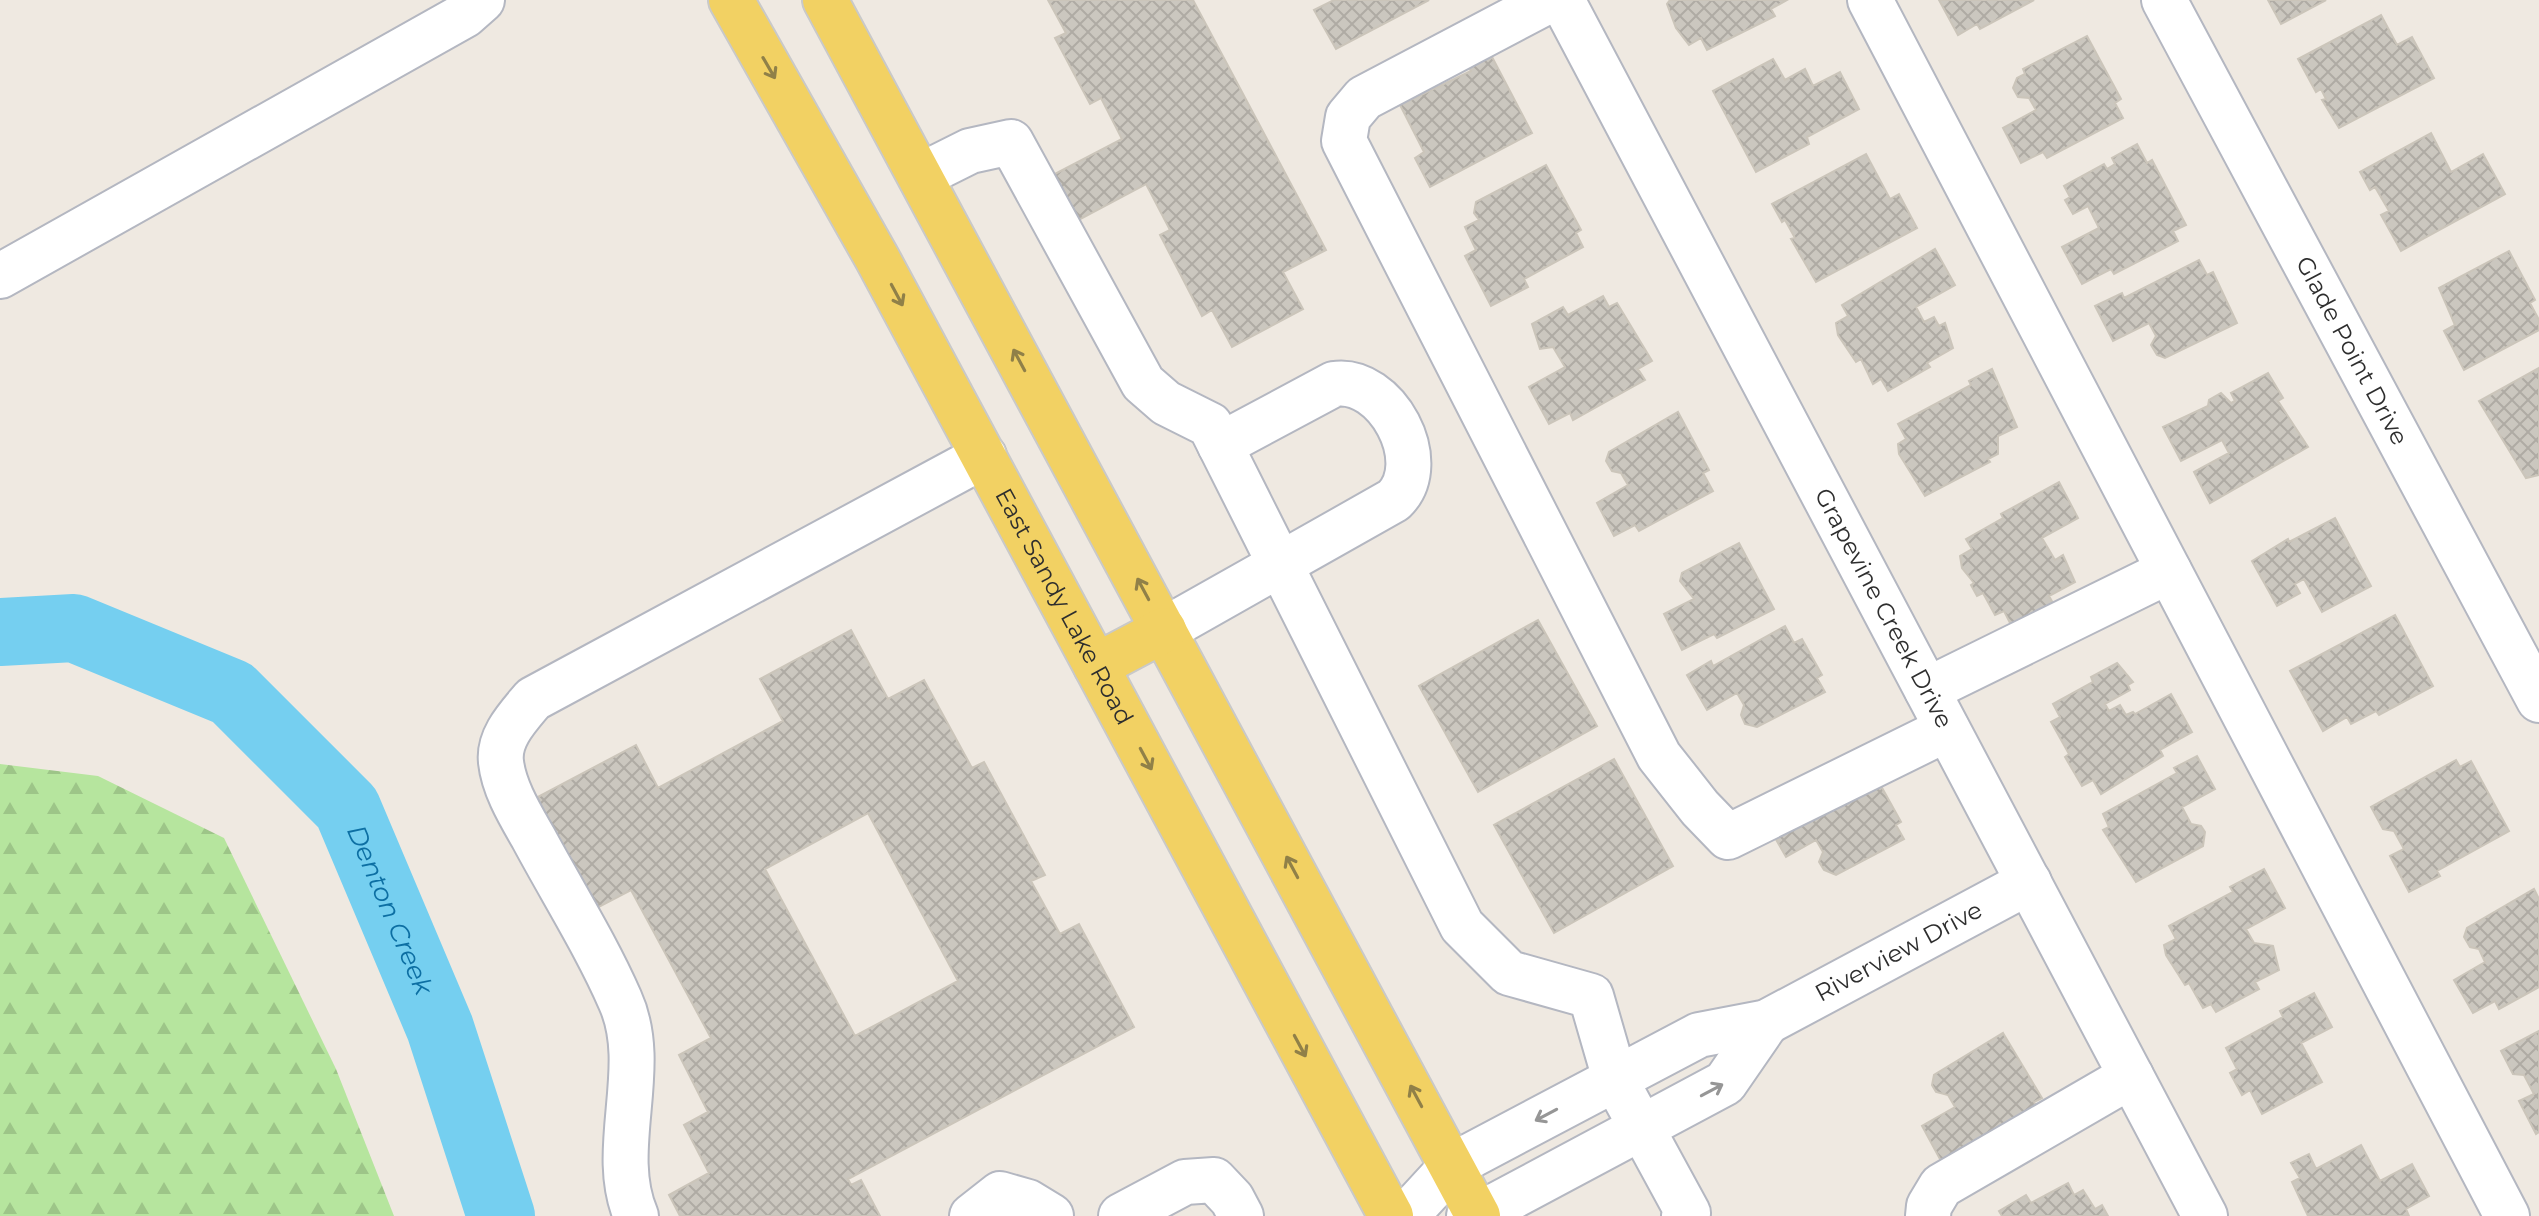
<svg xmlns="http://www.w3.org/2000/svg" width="2539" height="1216" font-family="Montserrat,sans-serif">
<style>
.forest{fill:url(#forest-firs)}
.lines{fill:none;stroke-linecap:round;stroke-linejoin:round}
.river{stroke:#75cff0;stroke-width:68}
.building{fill:url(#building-cross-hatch);stroke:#cbc5ba;stroke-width:2;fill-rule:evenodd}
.minor-casing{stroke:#b4b7c1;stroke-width:48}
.major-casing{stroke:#c9c9c9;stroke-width:48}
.minor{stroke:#fff;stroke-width:44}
.major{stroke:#f2d163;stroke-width:44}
.oneway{stroke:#908048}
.oneway2{stroke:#969696}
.labels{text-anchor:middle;stroke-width:6;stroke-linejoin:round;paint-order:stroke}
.street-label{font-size:24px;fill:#2e2e2e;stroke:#fff}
.water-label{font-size:26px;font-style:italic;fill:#0d6fa3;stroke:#fff}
</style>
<defs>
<pattern id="forest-firs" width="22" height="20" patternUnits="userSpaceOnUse" patternTransform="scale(2)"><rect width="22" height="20" fill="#b6e59e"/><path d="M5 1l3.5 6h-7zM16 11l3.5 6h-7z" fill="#9dc588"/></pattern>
<pattern id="building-cross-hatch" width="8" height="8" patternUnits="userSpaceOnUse" patternTransform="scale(2)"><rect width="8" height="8" fill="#cbc7bf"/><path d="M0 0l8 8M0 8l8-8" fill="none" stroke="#afaba4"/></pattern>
</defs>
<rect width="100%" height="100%" fill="#efe9e1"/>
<!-- forest -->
<path class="forest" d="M0,764l98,12 126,62 112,231 58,147h-394z"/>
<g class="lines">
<!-- river -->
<path class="river" id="s1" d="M0,632l74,-4 158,65 115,115 93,220 61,188"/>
</g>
<!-- building -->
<path class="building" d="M1048,0h145l133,250 -43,22 20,37 -71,38 -20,-37 -10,6 -42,-81 10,-5 -24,-46 -71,38 -24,-46 71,-37 -21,-41 -11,6 -35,-66 11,-5z
M1334,0h95l-93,49 -22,-39z
M1670,0h117l-16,9 4,7 -68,34 -6,-12 -12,7 -13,-17 -9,-24z
M1939,0h95l-54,29 -3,-5 -19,11z
M2268,0h58l-45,24z
M2381,15l16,30 15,-8 22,41 -95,50 -17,-28 4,-1 -5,-10 -5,3 -18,-33z
M2087,36l34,63 -6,4 8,15 -76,40 -4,-6 -22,11 -18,-35 33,-18 -7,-12 -11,-1 -5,-9 4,-10 8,-4 -2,-5z
M1491,55l41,78 -102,54 -15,-29 9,-6 -24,-47 71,-34 -2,-4z
M1773,59l12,21 20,-11 8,17 27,-14 19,37 -52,28 2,7 -53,28 -43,-81z
M2431,133l20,39 32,-18 22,40 -104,57 -20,-36 8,-4 -14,-24 -5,3 -10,-18z
M2137,144l10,19 5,-3 34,65 -13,6 5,10 -64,33 -3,-5 -29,15 -20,-37 37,-19 -11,-22 -15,8 -8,-14 5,-3 -6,-11 40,-22 3,5 8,-5 -3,-6z
M1866,154l24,45 9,-5 18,34 -101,54 -25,-43 4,-1 -10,-18 -3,2 -10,-18z
M1546,165l35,65 -5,3 7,14 -59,32 4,8 -37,19 -26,-50 11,-6 -11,-23 14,-7 -5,-7 2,-11z
M1935,249l20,36 -39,22 8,15 10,-5 5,9 6,-3 8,25 -26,15 3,4 -42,24 -7,-12 -8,5 -12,-25 -5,3 -18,-27 -2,-12 12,-7 -6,-11z
M2509,251l26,49 -5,3 9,17v10l-75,40 -20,-39 11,-6 -16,-37z
M2199,260l8,15 6,-3 24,51 -72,35 -8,-3 -6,-10 5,-9 -7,-13 -36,18 -18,-35 27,-13 2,5z
M1603,296l6,11 8,-4 35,58 -14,8 7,11 -72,40 -3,-7 -21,11 -20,-37 36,-20 -12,-20 -13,2 -8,-25 31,-17 5,8z
M2539,368v107l-13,3 -47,-77z
M1992,369l25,58 -19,9v18l-10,5 2,3 -65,34 -26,-42 -1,-10 8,-5 -8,-15 73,-39 -2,-4z
M2268,373l15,25 -5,3 30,46 -98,56 -16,-31 35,-19 -7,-13 -41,21 -18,-34 45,-21 1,-6 12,-7 10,10 4,-2 -4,-8z
M1678,412l31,58 -6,3 10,18 -74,40 -4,-6 -21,11 -17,-33 31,-18 -7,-12 -9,-2 -6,-10 3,-9z
M2059,482l19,36 -36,20 13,22 8,-5 12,27 -26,14 4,7 -42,22 -7,-14 -9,4 -12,-22 -6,3 -6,-11 3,-2 -12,-15 -2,-12 12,-7 -6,-10 37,-21 -2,-4z
M2335,518l36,68 -49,26 -18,-33 -9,5 5,9 -23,13 -25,-45 36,-22 1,3z
M1739,543l35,66 -57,29 -3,-4 -32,16 -18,-36 30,-15 -14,-18 2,-8z
M2395,615l38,71 -54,29 -3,-4 -25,13 -4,-7 -24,14 -33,-60z
M1538,620l59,106 -119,66 -59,-106z
M1785,626l9,17 8,-4 20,36 -5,3 8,14 -68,35 -12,-3 -4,-9 3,-10 -7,-12 -30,17 -20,-35 24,-14 2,5z
M851,630l37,69 36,-19 48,88 12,-6 61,113 -14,6 29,53 19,-10 55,103 -286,152 3,6 10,-5 19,36h-200l-11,-21 40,-22 -25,-48 24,-13 -29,-57 32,-17 -80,-148 -36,19 -59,-111 100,-53 22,43 125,-67 -23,-42zM868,813l90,168 -103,55 -90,-167z
M2117,663l16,19 -5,3 2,5 -25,14 4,7 11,-6 6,10 7,-3 2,2 36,-20 21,38 -32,18 3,6 -62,38 -8,-14 -11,6 -17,-29 4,-3 -18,-32 9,-5 -7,-13 40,-22 -2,-5z
M2197,756l18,33 -33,18 9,17 10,2 4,6 -2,14 -67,36 -33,-52 6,-3 -6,-13 74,-41 -3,-5z
M1614,759l59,107 -119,67 -60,-108z
M2456,760l4,7 11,-6 38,70 -72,40 3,5 -31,16 -19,-36 14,-7 -10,-18 -11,-2 -12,-22z
M1864,774l9,17 8,-5 20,36 -5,3 8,14 -68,36 -12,-5 -5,-8 4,-10 -7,-12 -30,17 -20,-35z
M2264,869l21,39 -39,21 8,14 19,3 6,24 -24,12 4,7 -43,23 -5,-8 -8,4 -14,-25 -4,2 -19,-30 -2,-10 12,-6 -7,-13 64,-34 -3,-5z
M2534,889l5,10v88l-40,22 -4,-8 -22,12 -19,-33 31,-18 -6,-13 -9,-2 -6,-10 3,-9z
M2314,993l18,34 -31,16 21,39 -60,32 -12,-24 -8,5 -12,-22 7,-4 -11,-21 57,-31 -3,-6z
M2539,1031v101l-3,2 -17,-33 15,-7 -10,-19 -11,-1 -12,-23z
M2003,1033l39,65 -8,4 6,10 -99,49 -19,-35 33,-19 -7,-12 -12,-3 -4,-7 2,-10z
M2361,1145l19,36 32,-17 17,32 -23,13 3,7h-101l-16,-34 8,-4 -9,-15 18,-9 7,15z
M2068,1183l6,12 9,-5 12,19 7,-4 6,11h-106l-3,-5 27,-16 5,8z"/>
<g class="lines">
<defs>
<g id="minor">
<path d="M1550,0l-186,98 -16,19 -4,24 315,615 41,52 28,29 219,-108"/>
<path id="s2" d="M1562,0l643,1216"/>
<path d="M1870,0l637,1216"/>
<path id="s3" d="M2164,0l375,700"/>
<path d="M920,176l50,-25 41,-9 132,241 23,20 44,22 252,501 47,47 82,23 24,83 73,134 -4,3"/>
<path d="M0,276l465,-261 17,-15"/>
<path d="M1164,630l230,-130c39,-38 -8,-124 -60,-116l-114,61"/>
<path d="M1927,690l242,-119"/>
<path d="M636,1216c-29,-67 15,-148 -16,-216 -24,-55 -57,-107 -86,-161 -13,-23 -30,-50 -33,-77 -3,-25 18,-46 32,-63l451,-243"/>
<path d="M972,1216l28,-22 28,8 23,14"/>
<path d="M1121,1216l64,-34 29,-2 18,19 9,17"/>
<path id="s4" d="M1406,1216l47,-51 246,-130 68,-13 262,-140"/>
<path d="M1469,1216l9,-1 247,-132 42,-61"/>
<path d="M1928,1216l1,-10 12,-20 190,-110"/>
</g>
<g id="major">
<path id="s5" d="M731,0l146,258 514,958"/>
<path d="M825,0l653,1216"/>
<path d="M1096,666l68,-36"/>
</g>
</defs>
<!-- minor casing -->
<use href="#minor" class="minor-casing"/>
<!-- major casing -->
<use href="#major" class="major-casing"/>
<!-- minor -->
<use href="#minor" class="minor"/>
<!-- major -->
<use href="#major" class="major"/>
</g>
<!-- one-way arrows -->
<defs><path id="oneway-shaft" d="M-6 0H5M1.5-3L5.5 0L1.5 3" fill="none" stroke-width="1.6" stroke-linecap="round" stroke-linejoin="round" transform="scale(2)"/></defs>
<g class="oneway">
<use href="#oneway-shaft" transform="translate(769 68) rotate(60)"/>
<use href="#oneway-shaft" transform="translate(897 295) rotate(62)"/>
<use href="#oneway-shaft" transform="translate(1019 360) rotate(-118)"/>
<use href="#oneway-shaft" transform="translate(1143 589) rotate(-118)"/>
<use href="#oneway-shaft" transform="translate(1146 759) rotate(62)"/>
<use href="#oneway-shaft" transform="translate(1292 867) rotate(-118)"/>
<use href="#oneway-shaft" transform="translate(1300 1046) rotate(62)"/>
<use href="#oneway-shaft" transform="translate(1416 1096) rotate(-118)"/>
</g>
<g class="oneway2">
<use href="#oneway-shaft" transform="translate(1712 1090) rotate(-28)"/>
<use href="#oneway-shaft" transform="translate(1546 1115) rotate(152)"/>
</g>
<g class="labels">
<!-- street labels -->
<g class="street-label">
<text dy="8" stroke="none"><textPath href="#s3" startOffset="398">Glade Point Drive</textPath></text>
<text dy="8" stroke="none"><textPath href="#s5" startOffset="692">East Sandy Lake Road</textPath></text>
<text dy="8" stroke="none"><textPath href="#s2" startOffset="688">Grapevine Creek Drive</textPath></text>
<text dy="8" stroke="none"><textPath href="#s4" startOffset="566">Riverview Drive</textPath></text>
</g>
<!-- water labels -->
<g class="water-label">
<text dy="9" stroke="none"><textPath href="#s1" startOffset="518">Denton Creek</textPath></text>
</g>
</g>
</svg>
